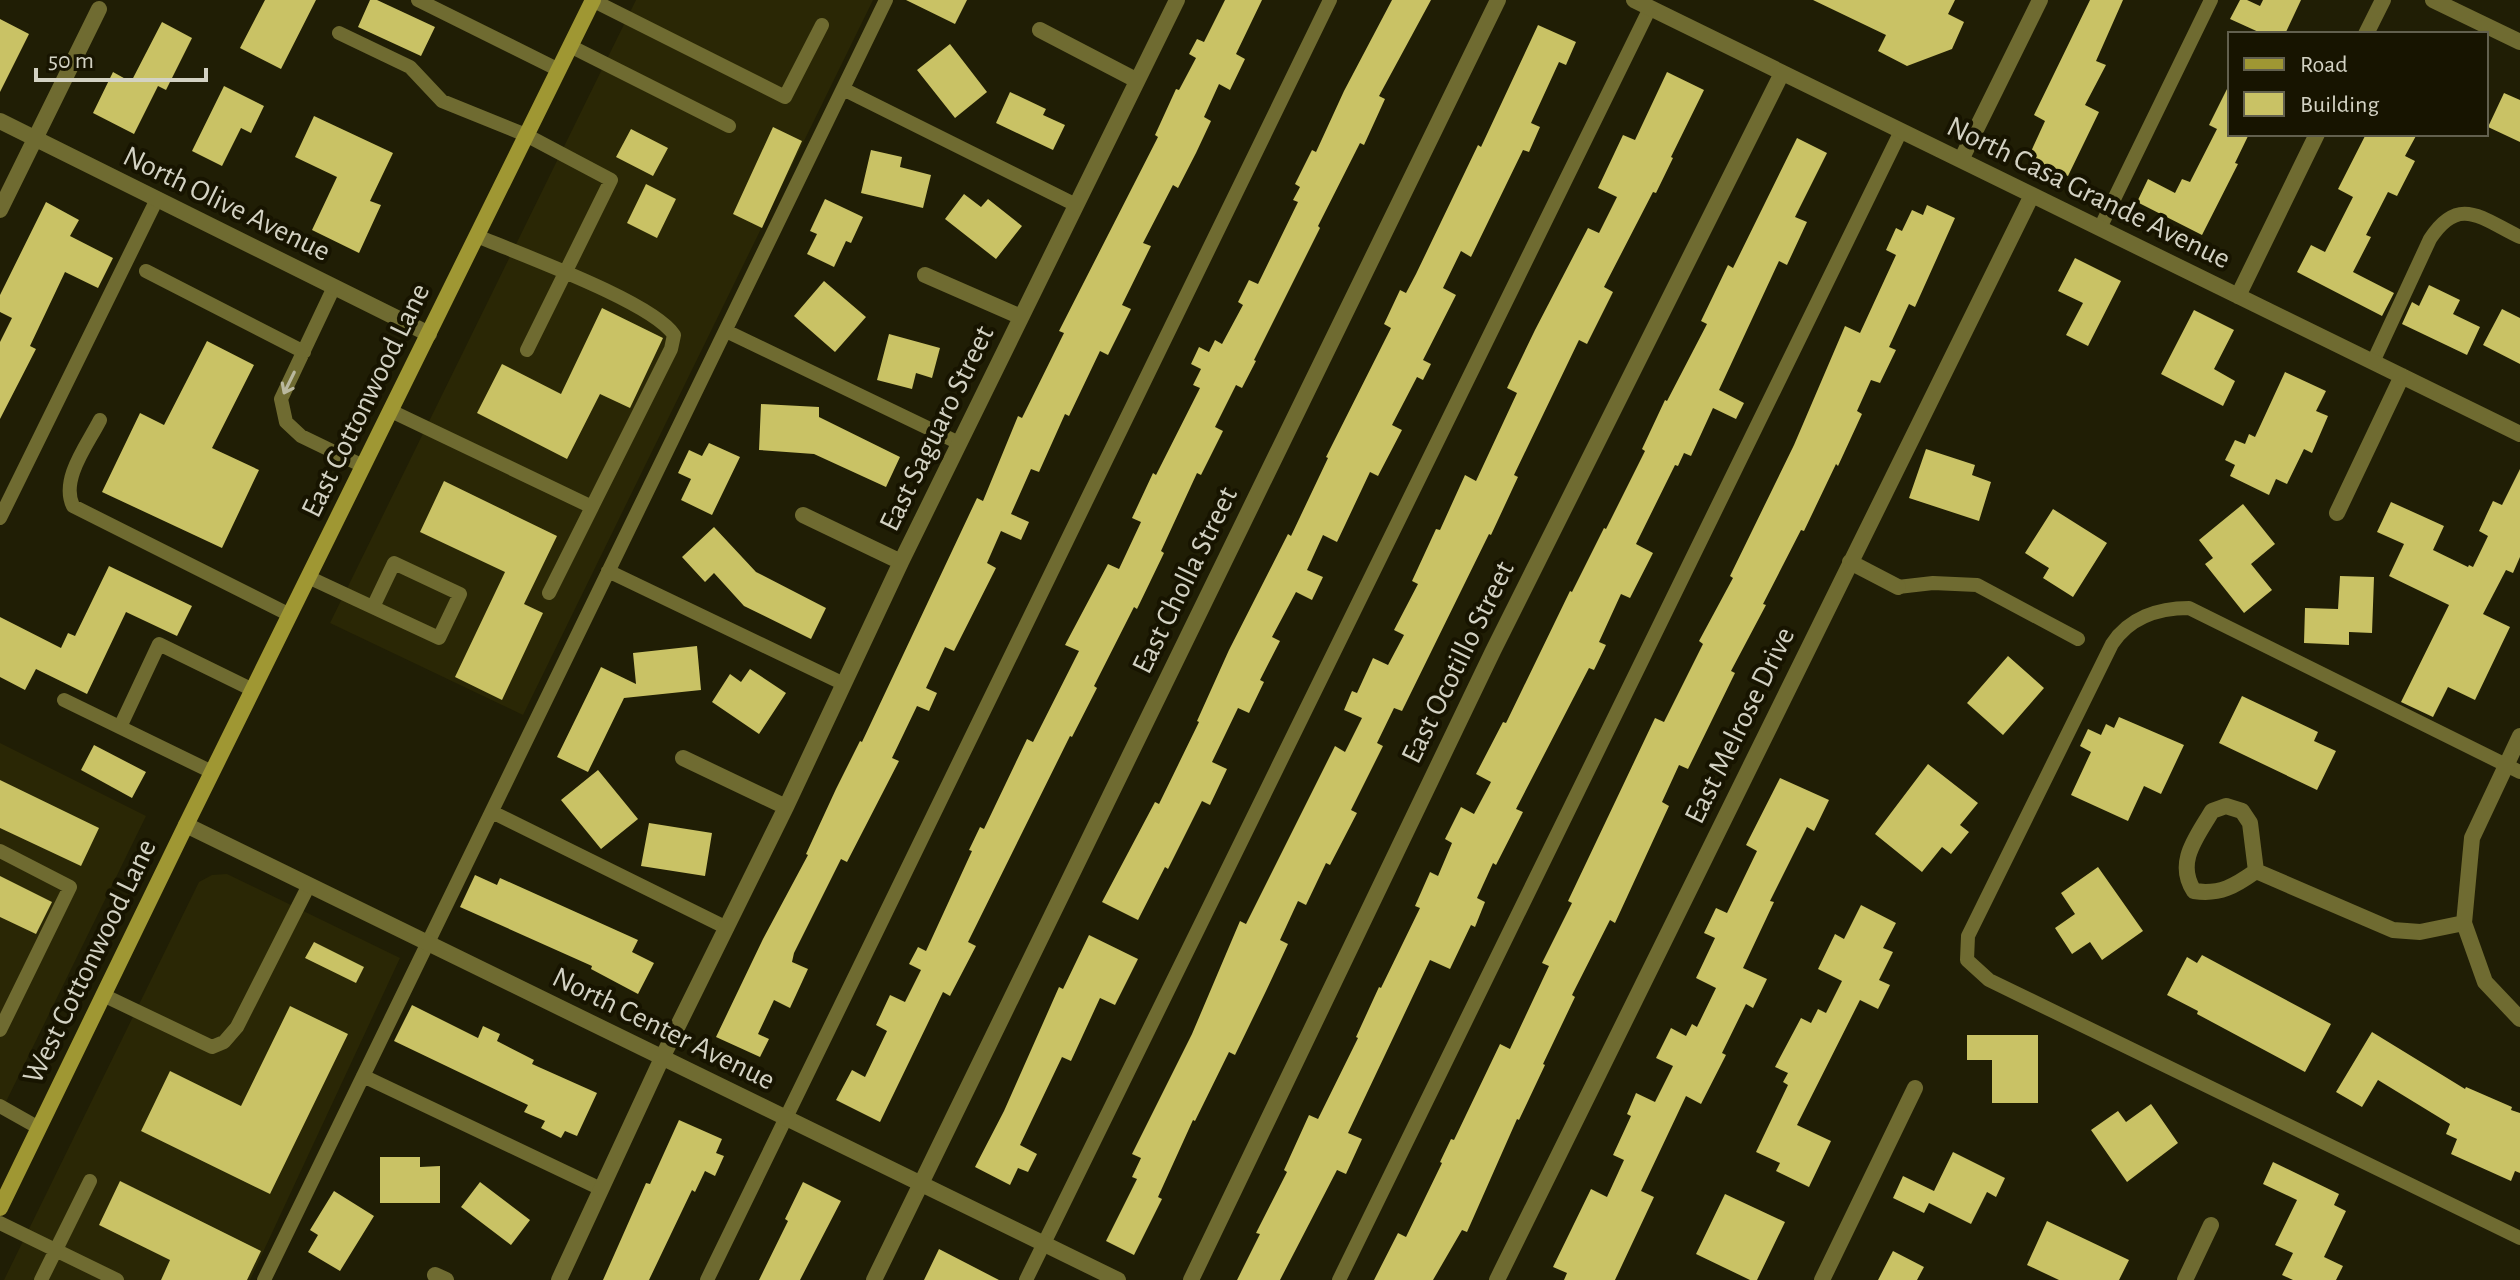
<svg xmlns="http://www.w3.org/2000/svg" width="2520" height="1280" font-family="'Alegreya Sans',sans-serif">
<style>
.built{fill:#2a2705}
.building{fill:#c9c265}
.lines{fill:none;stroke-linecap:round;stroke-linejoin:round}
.service{stroke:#6f6b31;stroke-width:14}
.minor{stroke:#6f6b31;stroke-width:16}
.secondary{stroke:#9f9733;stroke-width:16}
.oneway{stroke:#bab89e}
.labels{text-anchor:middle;stroke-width:8;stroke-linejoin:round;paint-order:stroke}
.street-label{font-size:30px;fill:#d3d2c3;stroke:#171400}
</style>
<rect width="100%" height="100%" fill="#201e05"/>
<!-- built -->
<path class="built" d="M636,0h237l-350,715 -193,-92z
M0,743l146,73 -146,298z
M227,874l173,84 -150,322h-246l195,-398 13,-7z"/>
<!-- building -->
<path class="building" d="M265,0h51l-35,69 -41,-21z
M370,0h7l58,27 -14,29 -63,-29z
M906,0h61l-12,24z
M1225,0h37l-26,54 9,5 -15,31 -11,-6 -15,33 7,4 -15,32 -18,35 -5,-3 -30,58 8,3 -29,59 9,4 -23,46 -8,-4 -31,65 -4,-2 -26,58 -8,-3 -20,45 18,8 -8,18 -20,-9 -14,32 9,5 -42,83 -9,-4 -19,41 11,5 -8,18 -12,-5 -25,52 7,3 -52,101 -6,-3 -47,94 -2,9 16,7 -18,39 -16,-8 -16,34 11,5 -9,18 -44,-20 47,-98 45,-84 -2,-1 30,-65 24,-48 2,1 115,-244 6,3 35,-85 4,2 42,-85 -5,-2 99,-194 -3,-2 21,-46 3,1 17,-32 -7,-4 8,-15 7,3z
M1392,0h39l-52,96 6,3 -21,46 -4,-2 -42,83 2,2 -66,132 2,1 -14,27 -6,-3 -21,42 8,4 -22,44 -4,-2 -36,78 3,2 -27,56 -3,-2 -40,79 3,2 -25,49 -2,-1 -102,206 8,4 -26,50 -7,-4 -63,130 -44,-22 16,-30 13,7 22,-46 -11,-6 14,-30 15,7 16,-32 -12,-6 9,-17 8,4 46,-100 -3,-1 11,-23 4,2 43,-90 6,3 46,-91 -14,-6 43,-81 11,5 22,-47 -9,-4 21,-45 3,2 44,-87 -7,-3 8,-16 -10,-5 8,-17 10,5 6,-12 7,4 21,-39 -5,-3 11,-22 9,4 40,-82 -5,-2 7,-13 -5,-3 17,-34 4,2 28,-61z
M1813,0h142l-7,14 16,8 -12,27 -45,17 -29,-15 8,-16z
M2090,0h33l-27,61 10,4 -21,40 14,7 -31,64 -40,-18 17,-37 -11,-6z
M2240,0h7l13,6 3,-6h38l-16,34h-22l-33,-15z
M0,19l29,15 -29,58z
M162,22l30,16 -26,52 -8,-4 -24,48 -41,-21 20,-41 18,10z
M1538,25l38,17 -10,23 -7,-3 -28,61 9,4 -11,25 -6,-2 -52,107 -10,-6 -18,37 13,7 -33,65 8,4 -8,16 -6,-3 -25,48 10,5 -24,46 -8,-4 -33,70 -14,-7 -16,35 16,7 -11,23 -16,-8 -24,45 8,4 -20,39 4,2 -15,31 -11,-5 -26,54 15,7 -17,36 -8,-4 -34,68 -3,-2 -27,53 -36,-18 53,-100 4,2 40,-82 -2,-1 32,-71 59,-116 3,2 37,-78 -2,-1 65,-129 -7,-4 16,-34 6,3 10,-19 62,-129 3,2z
M950,44l37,48 -32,26 -38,-48z
M1667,72l37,18 -33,67 2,1 -17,35 -3,-1 -49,95 9,5 -26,52 -8,-4 -65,135 4,2 -27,58 -2,-1 -87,177 -8,-3 -17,35 6,3 -32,64 6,3 -27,52 -4,-2 -20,42 -8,-4 -18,39 8,4 -22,47 -31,64 -6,-3 -34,69 -2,-1 -35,77 4,2 -28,56 -28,-14 31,-62 -5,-2 9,-19 -9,-4 60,-120 48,-113 6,3 89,-178 10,6 17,-34 -18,-8 8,-19 5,2 16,-35 15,7 16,-30 -10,-5 24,-46 -6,-3 24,-52 4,1 25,-55 11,6 41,-88 -10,-5 28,-58 53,-102 11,5 18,-36 -19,-9 25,-53 12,5z
M2230,83v51h19l-14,29 3,1 -36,71 -65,-33 11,-23 27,14 7,-14 8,3 27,-53 -8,-4z
M224,86l40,20 -13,27 -10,-5 -19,38 -30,-15z
M1010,92l36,17 -3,6 22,10 -12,25 -57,-27z
M2504,93l16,7v42l-32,-15z
M314,116l79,37 -23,48 11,4 -22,48 -47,-23 25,-53 -42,-20z
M773,127l29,14 -40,87 -29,-14z
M631,129l37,19 -15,28 -37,-19z
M2366,134h51l-12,22 10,5 -18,35 -9,-4 -22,43 5,2 -18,35 41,21 -12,23 -85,-44 14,-27 14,7 28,-55 -15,-8z
M1797,138l30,15 -32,64 12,5 -20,43 -8,-4 -60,129 25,13 -8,16 -23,-11 -22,48 -7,-3 -6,13 -3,-1 -39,79 17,9 -23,45 -9,-4 -22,48 7,3 -12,25 -5,-2 -73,141 7,3 -27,53 -3,-2 -16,35 8,4 -10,25 -4,-2 -21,44 -20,-9 -82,173 14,6 -16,35 -9,-4 -57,110h-43l23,-46 -4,-1 31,-61 -3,-2 25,-55 9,4 40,-81 -2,-1 23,-50 2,1 39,-80 -5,-2 15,-34 8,4 14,-33 -7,-4 16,-32 13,7 17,-32 -15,-8 27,-52 3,1 64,-132 2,1 32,-64 2,1 39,-78 -3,-2 23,-49 2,1 40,-77 -6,-3 27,-56 5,3z
M871,150l31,7 -2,10 31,8 -8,33 -62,-15z
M646,184l30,15 -19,39 -30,-15z
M964,194l17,13 7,-8 34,27 -26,33 -51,-40z
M825,199l38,18 -12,26 -5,-2 -12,26 -27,-13 10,-20 -7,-3z
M46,202l33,18 -9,16 43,22 -15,30 -33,-16 -35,74 6,3 -36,70v-77l12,-24 -12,-6v-17z
M1927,205l28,13 -40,89 -6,-3 -20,43 7,3 -16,33 -9,-3 -14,31 5,3 -24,52 -2,-2 -32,67 -3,-1 -38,74 3,1 -35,66 4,2 -47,96 -9,-4 -17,37 7,4 -54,117 -5,-3 -38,75 3,2 -32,67 2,1 -26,55 -2,-1 -50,113 -5,-2 -29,50h-59l24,-47 8,4 36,-74 -2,-1 11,-23 3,1 46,-96 10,5 39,-83 -7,-3 30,-60 -4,-2 87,-183 9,4 39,-78 -4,-3 34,-63 -3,-2 64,-131 51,-119 15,7 36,-78 -10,-5 10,-22 6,3 10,-21 11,5z
M2075,258l46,23 -33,65 -22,-11 17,-32 -25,-12z
M824,281l42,36 -31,35 -41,-36z
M2429,285l31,15 -7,14 27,13 -13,28 -65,-31 10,-22 7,4z
M602,308l61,30 -33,70 -30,-14 -33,65 -90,-46 25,-49 59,30z
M2502,309l18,9v46l-37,-19z
M2194,310l40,20 -20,39 21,12 -12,25 -62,-32z
M889,334l51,14 -8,30 -16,-5 -4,16 -35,-9z
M207,341l47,24 -42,83 47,22 -37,78 -120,-56 38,-79 24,12z
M2285,372l41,19 -10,20 12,5 -16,37 -8,-4 -17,35 -11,-5 -7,16 -39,-19 5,-11 -10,-5 10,-20 10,4 4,-10 6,3z
M761,404l58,3v10l81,40 -14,30 -72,-33 -55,-4z
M709,443l31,14 -28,58 -31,-15 10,-21 -13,-6 11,-23 13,6z
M1926,449l49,16 -3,10 19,7 -12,39 -70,-23z
M2520,469v88l-7,16 -7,-3 -23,44 27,13 -35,73 -27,-13 -15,30 -32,-15 48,-97 -60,-29 15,-32 -27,-12 14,-30 53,24 -11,24 35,17 1,-2 4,2 15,-31 -9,-5 14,-30 9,4z
M444,481l113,55 -33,68 19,9 -41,87 -47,-23 50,-105 -85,-40z
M2243,504l32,40 -24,20 21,26 -28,23 -39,-49 8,-6 -14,-18z
M2053,509l54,34 -34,54 -30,-19 6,-10 -24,-15z
M714,527l42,45 70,36 -15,31 -67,-33 -30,-33 -9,9 -23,-25z
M109,566l83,40 -15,30 -51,-24 -39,82 -51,-25 -11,21 -25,-13v-60l61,31 7,-15 7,3z
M2340,576l34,1 -2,56 -23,-1v13l-45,-2 1,-35 33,1z
M697,646l4,44 -77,8 -36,74 -31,-15 44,-90 35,17 -3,-31z
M2008,656l36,32 -41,47 -36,-32z
M750,669l36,24 -27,41 -47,-32 18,-28 11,8z
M2242,696l76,36 -4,9 22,10 -19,39 -98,-47z
M2119,717l65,28 -23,49 -17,-8 -16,35 -57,-26 20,-43 -11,-6 8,-17 13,6 5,-11 8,4z
M94,745l52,27 -14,26 -51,-28z
M1928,764l50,39 -18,22 9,7 -18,22 -9,-7 -20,25 -47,-38z
M598,770l40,49 -37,30 -40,-49z
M1780,778l49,22 -15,31 -7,-4 -37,74 4,1 -31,66 24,11 -14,29 -7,-4 -24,49 4,2 -25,49 -15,-8 -45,95 13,6 -39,83h-51l3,-7 -14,-6 38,-78 16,8 17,-37 -11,-5 18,-39 -4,-2 9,-21 19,9 18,-36 -17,-8 15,-30 15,8 6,-12 5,3 19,-39 -20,-10 19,-40 -11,-5 12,-25 11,5 30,-62 -11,-6z
M0,780l99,48 -18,38 -81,-38z
M649,823l63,10 -7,43 -64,-10z
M2098,867l45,64 -41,29 -12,-18 -18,12 -17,-26 20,-14 -14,-21z
M475,875l22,10 3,-7 138,62 -6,12 22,11 -16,31 -47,-25 1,-3 -132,-59z
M0,876l52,26 -16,32 -36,-17z
M1861,905l35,18 -13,25 10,4 -14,28 11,5 -12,24 -18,-9 -63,125 34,16 -22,46 -33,-16 4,-8 -24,-11 32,-67 -5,-3 5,-9 -13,-6 26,-49 10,5 7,-14 8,4 16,-32 -24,-12 17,-35 9,5z
M1089,935l49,24 -23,46 -15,-7 -29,63 -9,-4 -42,88 17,9 -9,18 -10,-4 -8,17 -35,-18 29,-56 55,-124 4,2z
M314,942l50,25 -8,16 -51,-25z
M2202,955l129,69 -26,48 -108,-58 1,-3 -31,-16 20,-38 10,6z
M412,1005l66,33 5,-12 17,8 -3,7 37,19 -2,4 65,29 -20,43 -12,-5 -4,7 -20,-10 4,-7 -21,-9 4,-7 -134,-64z
M290,1006l58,28 -78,160 -129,-63 29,-60 71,35z
M2372,1032l93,57 1,-2 46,20 -1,3 9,3v60l-5,-2 -4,10 -60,-27 6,-15 -11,-5 4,-10 -72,-44 -16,27 -26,-15z
M1967,1035h71v68h-46v-43h-25z
M2151,1104l27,39 -51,39 -36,-52 27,-19 8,11z
M679,1120l43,19 -6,14 8,3 -9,20 -10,-5 -10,21 -3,-2 -43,90h-46l43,-97 4,1z
M1953,1152l52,26 -9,19 -9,-5 -16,32 -42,-21 -5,10 -31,-15 10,-22 31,15z
M380,1157h40v10l20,-1v37h-60z
M2273,1162l66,32 -5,11 12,6 -22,46 19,9 -7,14h-43l-11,-5 11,-22 -18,-8 22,-45 -34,-16z
M120,1181l141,70 -14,29h-86l9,-20 -71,-35z
M480,1182l50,38 -19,25 -50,-38z
M803,1182l38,19 -41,79h-41l29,-59 -3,-2z
M334,1191l40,25 -34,55 -32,-19 10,-17 -8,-5z
M1725,1194l60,28 -28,58h-7l-54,-26z
M2047,1221l82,39 -10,20h-60l-32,-15z
M939,1249l60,31h-75z
M1893,1251l31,16 -7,13h-39z"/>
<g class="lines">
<!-- service -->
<path class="service" d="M418,0l141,70
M592,0l193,97 37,-72
M339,33l71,34 32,34 84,34 85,45 -84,170
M570,46l159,80
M843,89l233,116
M2100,228l111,-228
M146,271l158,81
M334,287l-53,112 5,23 15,14 62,30
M726,331l233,112
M2373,362l57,-123c29,-45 52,-20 90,-2
M391,411l201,96 79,-158 3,-14c-21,-33 -155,-81 -197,-99
M100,420c-12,24 -40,59 -27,86l217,109
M0,518l157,-319
M608,571l236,113
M308,577l131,61 21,-44 -66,-31 -21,44
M1898,587l35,-4 44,2 101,54
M549,593l43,-86
M64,700l148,72
M120,727l39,-83 94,46
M2520,772l-331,-164c-31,0 -60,10 -77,36l-144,292 -1,24 22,20 531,258
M492,812l235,116
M0,851l70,36 -70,143
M103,995l109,52 12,-5 13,-15 72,-142
M363,1076l238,113
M0,1106l39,22
M0,1223l117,57
M41,1280l49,-99
M264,1280l622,-1280
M707,1280l623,-1280
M1026,1280l624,-1272
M1339,1280l562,-1149"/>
<!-- minor -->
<path class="minor" d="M1634,0l886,434
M2433,0l87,42
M1040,30l96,50
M2366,34l17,-34
M0,121l429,213
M1961,160l79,-160
M0,210l99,-201
M925,275l96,42
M2238,296l79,-162
M2337,513l65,-137
M803,515l98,47
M1850,562l48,25
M2520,736l-48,102 -8,85 21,59 35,37
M683,758l103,49
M2226,806l16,5 8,12 6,48c-21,15 -36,24 -62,20 -19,-29 3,-54 18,-80z
M186,825l932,455
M2256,871l137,59 27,2 44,-9
M435,1275l11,5
M559,1280l103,-222 124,-251 115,-245 276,-562
M874,1280l624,-1280
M1191,1280l302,-629 289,-578
M1497,1280l535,-1085
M1822,1280l93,-192
M2185,1280l26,-55"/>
<!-- secondary -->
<path class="secondary" d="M0,1208l186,-383 407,-825"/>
</g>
<!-- one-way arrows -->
<defs><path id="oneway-shaft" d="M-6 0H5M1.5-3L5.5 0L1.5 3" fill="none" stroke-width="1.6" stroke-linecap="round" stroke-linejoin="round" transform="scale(2)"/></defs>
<use class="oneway" href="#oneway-shaft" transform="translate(289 383) rotate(116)"/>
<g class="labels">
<!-- street labels -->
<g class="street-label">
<text transform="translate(2089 192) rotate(26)" y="10">North Casa Grande Avenue</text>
<text transform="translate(227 203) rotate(26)" y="10">North Olive Avenue</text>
<text transform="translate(365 400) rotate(-64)" y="10">East Cottonwood Lane</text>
<text transform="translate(936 428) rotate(-64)" y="10">East Saguaro Street</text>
<text transform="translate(1184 580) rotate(-64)" y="10">East Cholla Street</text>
<text transform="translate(1457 662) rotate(-64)" y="10">East Ocotillo Street</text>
<text transform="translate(1739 725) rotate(-64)" y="10">East Melrose Drive</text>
<text transform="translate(89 961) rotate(-64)" y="10">West Cottonwood Lane</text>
<text transform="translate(664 1028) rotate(26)" y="10">North Center Avenue</text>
</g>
</g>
<!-- legend -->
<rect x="2228" y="32" width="260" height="104" fill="#171400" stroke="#62604e" stroke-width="2"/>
<rect x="2244" y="58" width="40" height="12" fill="#9f9733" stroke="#62604e" stroke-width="2"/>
<text x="2300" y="72" font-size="24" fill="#d3d2c3">Road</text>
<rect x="2244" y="92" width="40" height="24" fill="#c9c265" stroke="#62604e" stroke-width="2"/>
<text x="2300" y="112" font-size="24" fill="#d3d2c3">Building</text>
<!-- scale -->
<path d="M36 68v12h170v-12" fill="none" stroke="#d3d2c3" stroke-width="4"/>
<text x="48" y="68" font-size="24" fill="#d3d2c3" stroke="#171400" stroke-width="6" paint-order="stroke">50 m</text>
</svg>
